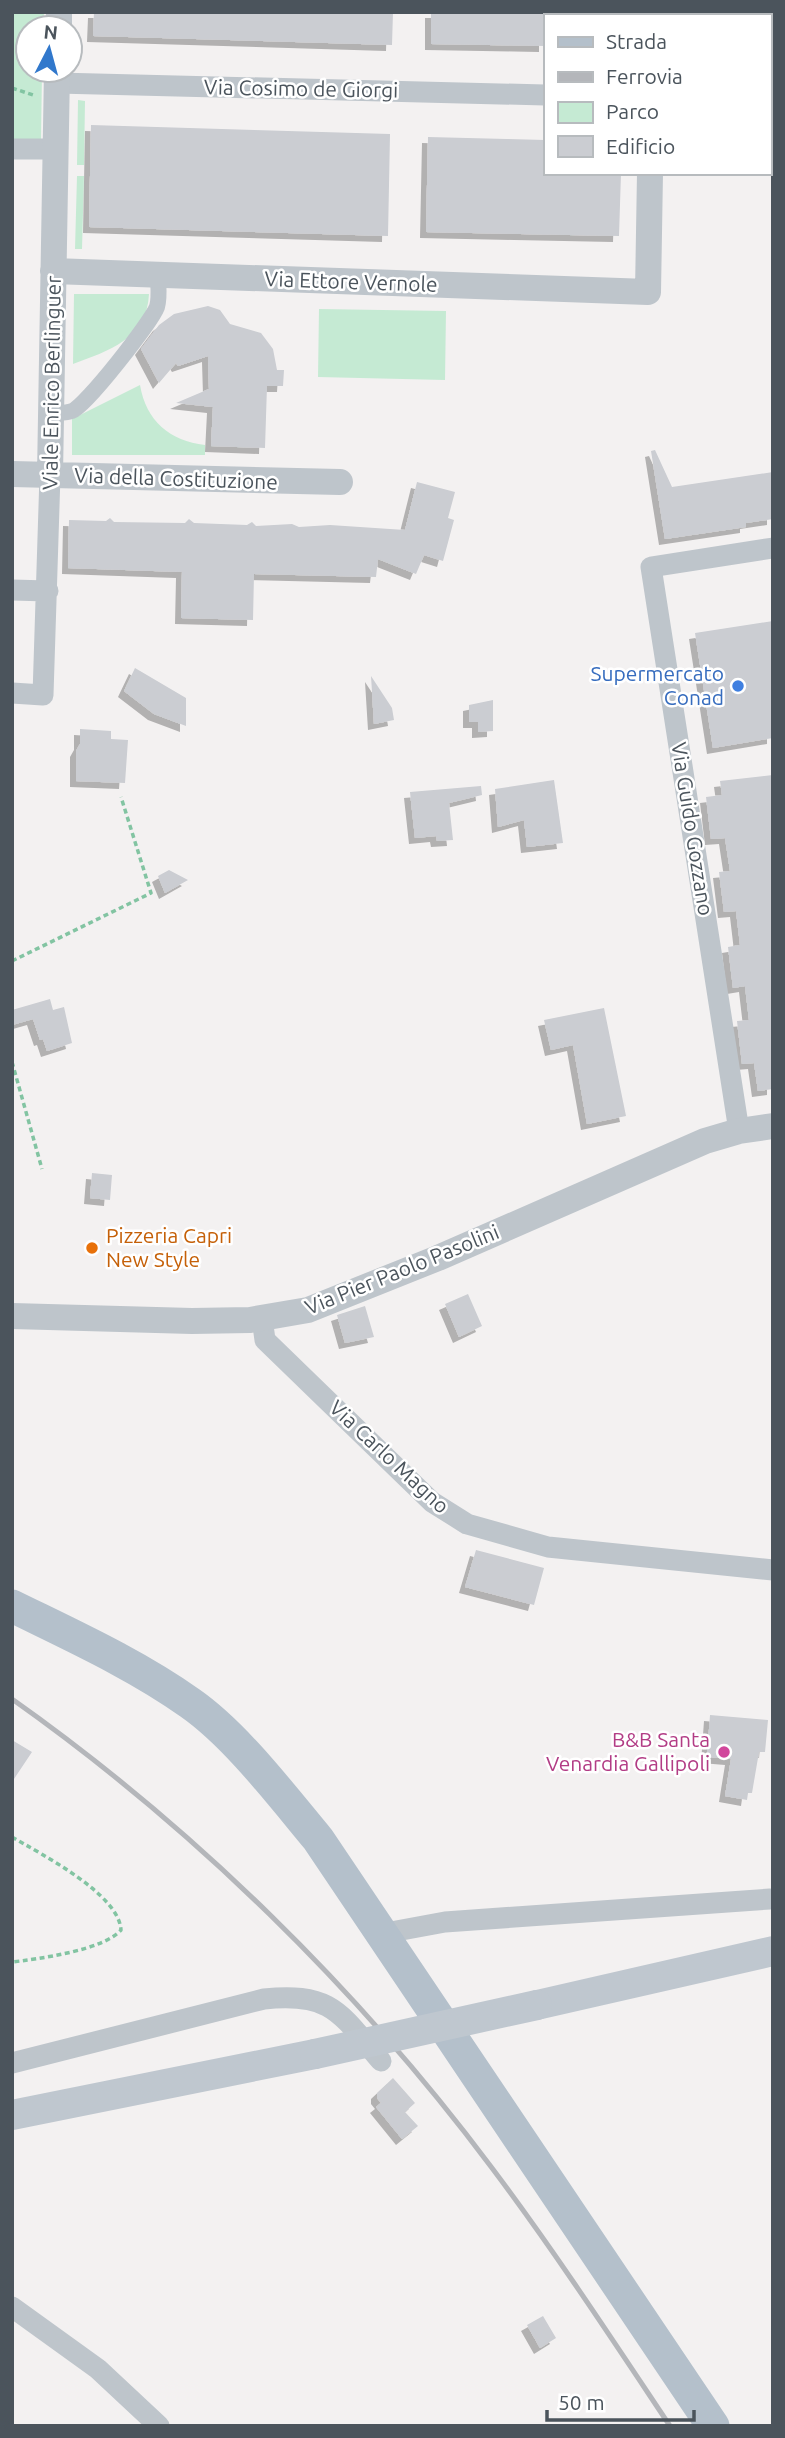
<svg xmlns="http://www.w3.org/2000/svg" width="785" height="2438" font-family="Ubuntu,sans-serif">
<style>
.green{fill:#c5ead3}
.building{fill:#cbcdd2;filter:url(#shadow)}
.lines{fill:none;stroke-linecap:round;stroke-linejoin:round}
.path{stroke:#82c4a2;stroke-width:3.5;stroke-dasharray:5 3.5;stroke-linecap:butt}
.pedestrian{stroke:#bec5cb;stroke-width:16}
.minor{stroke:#bec5cb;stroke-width:21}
.tertiary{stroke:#bec5cb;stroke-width:26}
.secondary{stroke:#bfc7cf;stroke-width:30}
.primary{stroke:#b4c0cb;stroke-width:33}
.rail{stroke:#b4b6ba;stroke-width:5}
.secondary-bridge{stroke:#bfc7cf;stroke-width:30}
.shop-dot{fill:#3f7fe0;stroke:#fff;stroke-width:2.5}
.food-dot{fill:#e8710a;stroke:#fff;stroke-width:2.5}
.hotel-dot{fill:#d1479c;stroke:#fff;stroke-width:2.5}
.labels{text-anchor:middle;stroke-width:5;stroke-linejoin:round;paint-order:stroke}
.street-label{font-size:21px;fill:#4b545c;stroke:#fff}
.shop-label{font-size:21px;fill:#366cbe;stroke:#fff;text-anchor:end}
.food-label{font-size:21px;fill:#c56008;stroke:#fff;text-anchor:start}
.hotel-label{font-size:21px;fill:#b23c85;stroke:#fff;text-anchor:end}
</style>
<defs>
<filter id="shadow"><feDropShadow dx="-6" dy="6" stdDeviation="0" flood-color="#0004"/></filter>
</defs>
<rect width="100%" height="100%" fill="#f3f1f1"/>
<!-- green -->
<path class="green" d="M12,12h32l-1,16h-15v42h14l-1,71h-29z
M78,100l7,1 -1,64h-7z
M77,176h7l-2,73h-7z
M74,294h75c-2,45 -41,57 -76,70z
M319,309l127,2 -1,69 -127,-3z
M140,385c6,36 30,56 65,60v10h-133v-36z"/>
<!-- building -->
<path class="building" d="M94,12h299l-1,33 -299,-9z
M431,12h114v34l-114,-2z
M91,125l299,9 -2,102 -299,-9z
M428,137l117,3v33h76l-2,63 -193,-4z
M208,306l12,4 10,14 31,9 12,16 4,21h7l-1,16h-16l-2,62 -54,-2 2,-39 -37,-4 33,-14 -1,-33 -30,10 -2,-3 -17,20 -18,-34 18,-24 15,-11z
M655,450l17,37 101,-15v47l-27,4v4l-81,12 -14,-88z
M417,482l38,10 -7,26 6,2 -11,41 -19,-6 -8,19 -38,-15 -2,18 -122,-3 -1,46 -72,-2 1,-46 -114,-4 1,-48 37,1 4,-3 4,4 71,1 4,-4 5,4 53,2 5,-3 4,4 36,-2 7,3 31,-2 75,5z
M773,621v117l-60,10 -18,-115z
M135,668l51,30v28l-32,-12 -30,-23z
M371,676l21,32 2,12 -20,4z
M493,700v31l-15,1v-10h-9v-17z
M80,729l31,2v8l17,1 -3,43 -49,-2v-30l4,-7z
M773,775v314l-15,2 -4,-28 -12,1 -5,-43 12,-1 -4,-34 -12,2 -5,-41 12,-2 -4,-34 -12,1 -5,-40 11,-1 -5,-33 -14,1 -5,-42 16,-2 -2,-14z
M554,780l9,63 -36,4 -3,-27 -26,7 -3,-38z
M481,786l1,9 -33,8 4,37 -16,1 -1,-5 -21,2 -5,-46z
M169,870l19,10 -23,13 -7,-17z
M50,999l3,11 11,-3 8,36 -25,8 -4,-12 -3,1 -7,-21 -21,6v-15z
M604,1008l22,108 -39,8 -14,-79 -22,5 -7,-30z
M92,1173l20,2 -2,25 -20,-2z
M468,1294l14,32 -23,11 -14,-33z
M365,1306l9,31 -29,6 -8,-28z
M476,1550l68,18 -10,37 -69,-18z
M710,1715l58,5 -3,32h-6l-7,41h-4l-1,7 -22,-4 6,-37 -24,-2z
M12,1740l20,12 -20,30z
M393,2078l22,25 -10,9 13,14 -16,13 -26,-32 5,-4 -4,-5v-5z
M543,2316l13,22 -16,10 -13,-23z"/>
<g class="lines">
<!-- path -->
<path class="path" d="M28,33l-5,11 5,13
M12,88l21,7
M12,961l139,-68 -30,-96
M12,1062l30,107
M12,1837c29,17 107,57 109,93 -17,20 -83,29 -109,32"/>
<!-- pedestrian -->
<path class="pedestrian" d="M51,414c6,-1 15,-1 21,-3 14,-5 79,-89 85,-104 3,-10 1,-22 1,-32"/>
<!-- minor -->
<path class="minor" d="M57,83l488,12
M12,149h43
M12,590l36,1
M12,693l31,2 7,-220
M739,1131l-88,-564 122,-19
M262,1318l3,22 167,162 35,22 81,23 225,23
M380,1934l65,-12 325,-23
M12,2063l252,-64c68,-7 76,14 117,62
M12,2307l86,62 61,57"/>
<!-- tertiary -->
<path class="tertiary" d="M653,16v-4
M59,28v-16
M53,271l595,21 2,-119
M12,474l328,8
M50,475l7,-405
M12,1316l180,5 58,-1 58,-10 130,-52 267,-117 34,-10 34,-5"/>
<!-- secondary -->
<path class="secondary" d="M537,2005l236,-54
M12,2115l303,-61"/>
<!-- primary -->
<path class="primary" d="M12,1606c61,30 123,58 178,97 46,32 92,93 128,136l395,587"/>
<!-- rail -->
<path class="rail" d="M12,1699c181,128 347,291 480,469 63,84 120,171 178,258"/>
<!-- secondary-bridge -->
<path class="secondary-bridge" d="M315,2054l222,-49"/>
</g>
<!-- markers -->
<circle class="shop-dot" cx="738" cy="686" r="7"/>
<circle class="food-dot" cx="92" cy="1248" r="7"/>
<circle class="hotel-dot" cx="724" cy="1752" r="7"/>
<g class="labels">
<!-- street labels -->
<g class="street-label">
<text transform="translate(301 89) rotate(1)" y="7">Via Cosimo de Giorgi</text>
<text transform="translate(351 282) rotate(2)" y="7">Via Ettore Vernole</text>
<text transform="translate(52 383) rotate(-89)" y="7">Viale Enrico Berlinguer</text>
<text transform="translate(176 479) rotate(2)" y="7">Via della Costituzione</text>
<text transform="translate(692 829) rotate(81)" y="7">Via Guido Gozzano</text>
<text transform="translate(402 1270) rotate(-22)" y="7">Via Pier Paolo Pasolini</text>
<text transform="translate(389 1457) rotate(43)" y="7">Via Carlo Magno</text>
</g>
<!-- shop labels -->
<g class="shop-label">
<text x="724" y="681">Supermercato<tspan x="724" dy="24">Conad</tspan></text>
</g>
<!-- food labels -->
<g class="food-label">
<text x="106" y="1243">Pizzeria Capri<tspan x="106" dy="24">New Style</tspan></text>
</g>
<!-- hotel labels -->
<g class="hotel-label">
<text x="710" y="1747">B&amp;B Santa<tspan x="710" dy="24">Venardia Gallipoli</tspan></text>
</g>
</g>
<!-- border -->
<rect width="785" height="2438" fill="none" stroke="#4b545c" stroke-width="28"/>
<!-- legend -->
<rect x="544" y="14" width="228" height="161" fill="#ffffff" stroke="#b7bbbe" stroke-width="2"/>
<rect x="558" y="37" width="35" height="10" fill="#b4c0cb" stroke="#b7bbbe" stroke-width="2"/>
<text x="606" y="49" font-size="21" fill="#4b545c">Strada</text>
<rect x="558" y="72" width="35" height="10" fill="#b4b6ba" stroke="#b7bbbe" stroke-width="2"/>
<text x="606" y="84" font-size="21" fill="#4b545c">Ferrovia</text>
<rect x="558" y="102" width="35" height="21" fill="#c5ead3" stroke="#b7bbbe" stroke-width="2"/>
<text x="606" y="119" font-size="21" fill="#4b545c">Parco</text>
<rect x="558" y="136" width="35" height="21" fill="#cbcdd2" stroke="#b7bbbe" stroke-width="2"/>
<text x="606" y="154" font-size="21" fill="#4b545c">Edificio</text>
<!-- north arrow -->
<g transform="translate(49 49) rotate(6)"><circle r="33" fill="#ffffff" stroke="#b7bbbe" stroke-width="2"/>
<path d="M0-5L12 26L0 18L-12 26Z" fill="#3178cc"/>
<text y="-10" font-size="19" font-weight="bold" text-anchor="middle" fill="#4b545c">N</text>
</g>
<!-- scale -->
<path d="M547 2410v10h147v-10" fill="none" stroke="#4b545c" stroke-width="3.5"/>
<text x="558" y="2410" font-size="21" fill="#4b545c" stroke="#ffffff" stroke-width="5" paint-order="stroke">50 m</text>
</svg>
